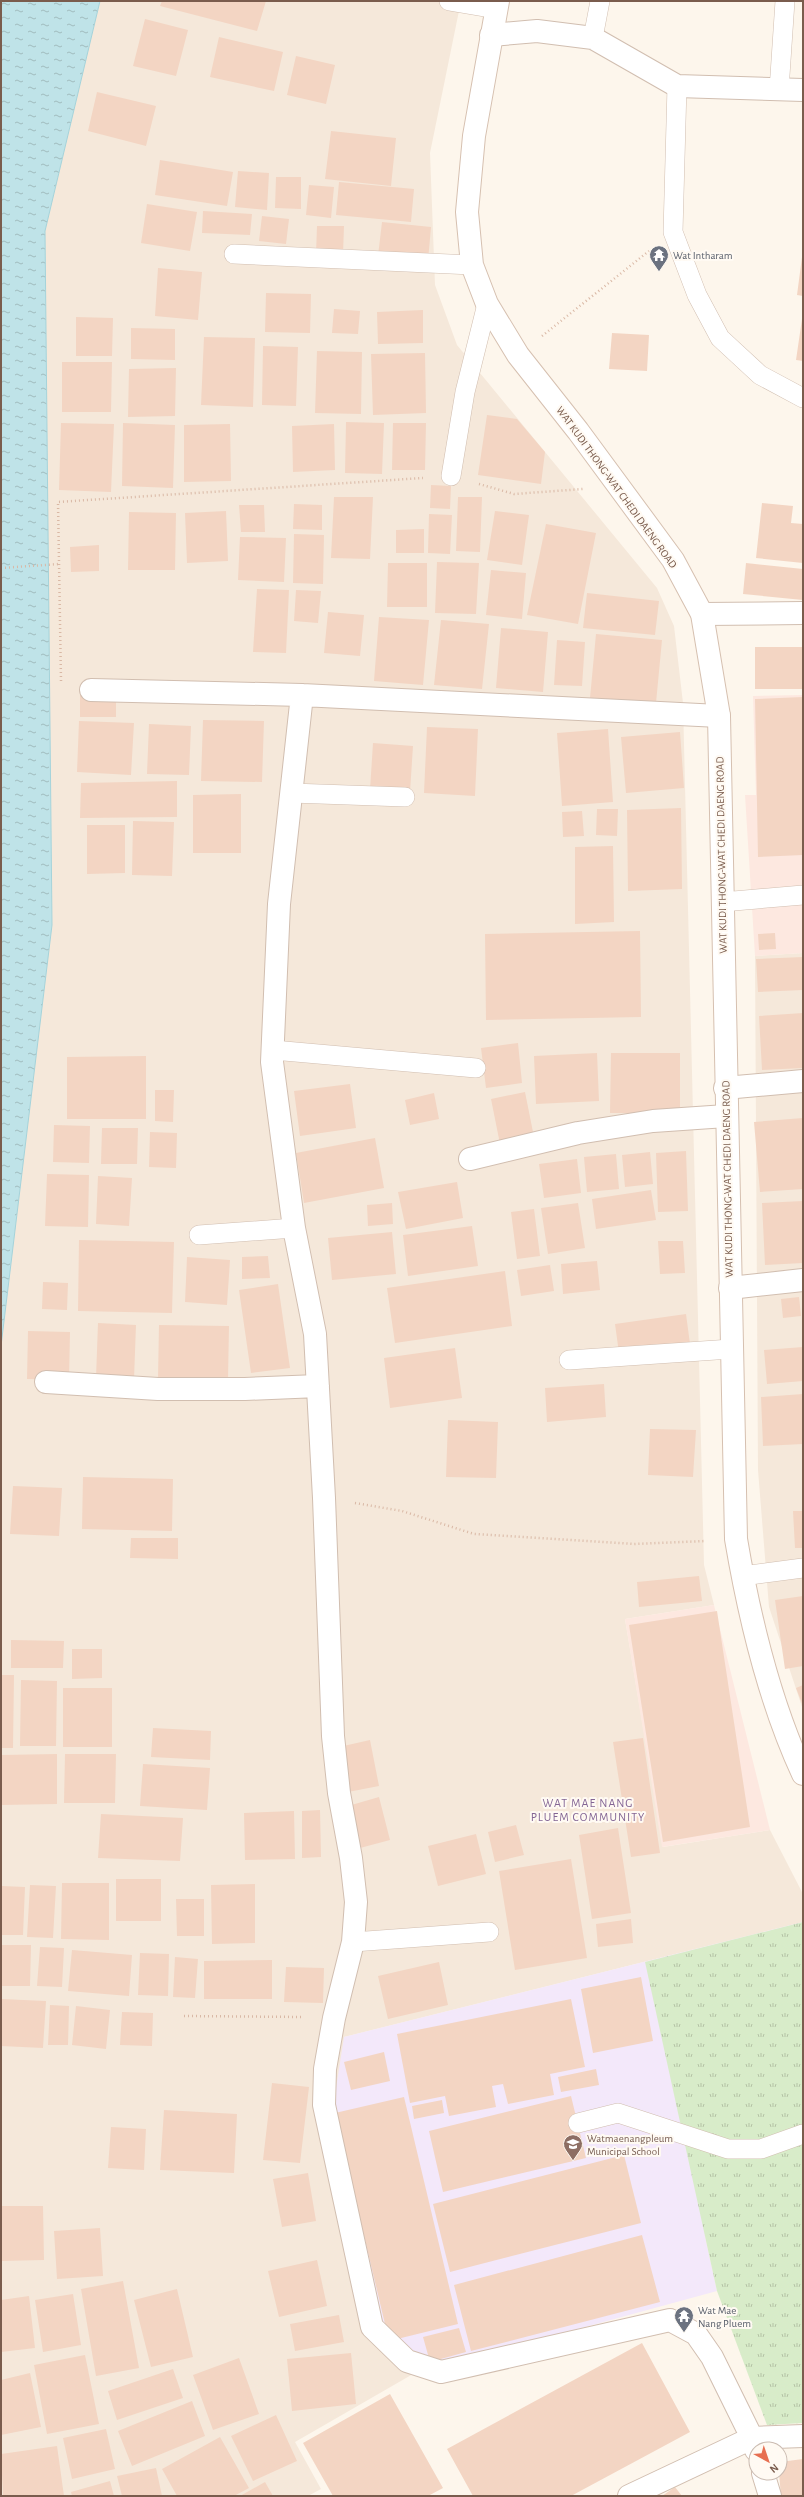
<svg xmlns="http://www.w3.org/2000/svg" width="804" height="2497" font-family="'Alegreya Sans',sans-serif">
<style>
.residential{fill:#f5e8da}
.commercial{fill:#fde8e0}
.education{fill:#f3e8fa}
.grass{fill:url(#grass-tufts)}
.water{fill:url(#water-ripples);stroke:#a5d3da}
.building{fill:#f3d5c3}
.lines{fill:none;stroke-linecap:round;stroke-linejoin:round}
.service-casing{stroke:#d1beb0;stroke-width:20}
.minor-casing{stroke:#d1beb0;stroke-width:24}
.secondary-casing{stroke:#d6c0b0;stroke-width:24}
.path{stroke:#d9b8a5;stroke-width:2.5;stroke-dasharray:1 3;stroke-linecap:butt}
.service{stroke:#fff;stroke-width:19}
.minor{stroke:#fff;stroke-width:22}
.secondary{stroke:#fff;stroke-width:22}
.labels{text-anchor:middle;stroke-width:4;stroke-linejoin:round;paint-order:stroke}
.worship-label{font-size:11px;fill:#5b616d;stroke:#fffaf3;text-anchor:start}
.street-label{font-size:11px;fill:#7a5c4d;stroke:#fffaf3}
.education-label{font-size:11px;fill:#785e54;stroke:#fffaf3;text-anchor:start}
.neighbourhood-label{font-size:12px;letter-spacing:1px;fill:#846695;stroke:#fffaf3}
</style>
<defs>
<pattern id="grass-tufts" width="24" height="20" patternUnits="userSpaceOnUse"><rect width="24" height="20" fill="#d8ecc9"/><path d="M3 7l-1-3M5 7V3M7 7l1-3M15 17l-1-3M17 17v-4M19 17l1-3" fill="none" stroke="#b4c2a5"/></pattern>
<pattern id="water-ripples" width="26" height="14" patternUnits="userSpaceOnUse"><rect width="26" height="14" fill="#bfe3e8"/><path d="M2 4q2-2 4 0t4 0M15 11q2-2 4 0t4 0" fill="none" stroke="#a0bbbe"/></pattern>
</defs>
<rect width="100%" height="100%" fill="#fdf6ec"/>
<!-- residential -->
<path class="residential" d="M100,1h361l-31,152 5,132 22,60 200,243 17,38 9,77 21,862 10,40 -89,14 38,228 107,-17 33,64v28l-459,115 69,337 -118,68 26,47 -13,7h-307v-1150l51,-421 -7,-694z
M803,953v757l-34,-103 -11,-137 -3,-514z"/>
<!-- commercial -->
<path class="commercial" d="M803,695v258l-48,3 -10,-161h11l-3,-99z
M714,1605l56,225 -108,17 -37,-228z"/>
<!-- education -->
<path class="education" d="M803,1922l-98,314 12,55 -304,83 -27,-32 -54,-229 12,-76z"/>
<!-- grass -->
<path class="grass" d="M803,1922v501l-36,2 -50,-134 -72,-329z"/>
<!-- water -->
<path class="water" d="M1,1h99l-55,230 7,694 -51,421z"/>
<!-- building -->
<path class="building" d="M162,1h104l-9,30 -97,-25z
M145,19l43,11 -12,46 -43,-10z
M219,37l64,15 -9,39 -64,-14z
M296,56l39,9 -9,39 -39,-9z
M97,92l59,14 -10,40 -58,-15z
M331,131l65,7 -5,48 -66,-7z
M160,160l73,12 -6,34 -72,-11z
M238,171l31,2 -2,37 -32,-3z
M276,177h25v32l-26,-1z
M339,182l75,7 -3,33 -75,-7z
M309,185l25,2 -3,31 -25,-3z
M147,204l50,8 -7,39 -49,-8z
M203,211l49,3 -2,21 -48,-2z
M262,216l27,3 -3,25 -27,-3z
M382,222l49,5 -3,34 -50,-5z
M317,226h27l-1,28h-27z
M802,257h1v39l-6,-1z
M158,268l44,4 -4,48 -43,-4z
M266,293l45,1 -1,39 -45,-1z
M334,309l26,2 -2,23 -26,-1z
M423,310v33l-45,1 -1,-32z
M76,317l37,1 -1,38h-36z
M802,319h1v42l-7,-1z
M131,328l44,1v31l-44,-1z
M612,333l37,2 -2,36 -38,-2z
M204,337l51,1 -2,69 -52,-2z
M263,346l35,1 -2,59 -34,-1z
M317,351l45,1 -1,62 -46,-1z
M425,353l1,60 -53,2 -2,-61z
M62,362h50l-1,50h-49z
M176,368l-1,48 -47,1 1,-48z
M487,415l30,4 28,33 -4,32 -63,-9z
M346,422l38,1 -2,51 -37,-1z
M61,423l53,1 -3,68 -52,-2z
M123,423l52,2 -2,63 -51,-2z
M393,423h33l-1,47h-33z
M230,424l1,57 -47,1v-57z
M334,424l1,46 -42,2 -1,-46z
M431,485l20,1 -1,23 -20,-1z
M334,497h39l-3,62 -39,-1z
M458,497h24l-2,55 -24,-1z
M762,503l31,3 -2,17 12,1v39l-47,-5z
M294,504l28,1v25l-29,-1z
M239,505h25l1,27h-24z
M226,511l2,50 -41,2 -2,-50z
M495,511l34,4 -7,50 -35,-5z
M129,512l47,1 -1,57h-47z
M429,514l23,1 -2,39 -22,-1z
M546,524l50,9 -18,91 -51,-9z
M424,529v24h-28v-23z
M294,534l30,1 -1,49 -30,-1z
M240,537l46,1 -2,44 -46,-2z
M99,545v26l-28,1 -1,-25z
M437,562l42,1 -3,51 -41,-1z
M388,563h39v44h-40z
M746,563l57,6v31l-60,-6z
M491,570l35,3 -4,46 -36,-4z
M257,589l32,1 -3,63 -33,-1z
M296,590l25,1 -3,32 -24,-2z
M587,593l72,8 -4,34 -72,-7z
M328,612l36,3 -4,41 -36,-3z
M379,617l50,3 -6,65 -49,-4z
M441,620l48,4 -7,65 -48,-4z
M501,628l47,4 -5,60 -47,-4z
M596,634l66,6 -6,63 -66,-5z
M557,640l28,2 -3,44 -28,-1z
M755,647h48v42h-48z
M80,695l36,1v21h-36z
M803,697v158l-45,2 -3,-158z
M203,720l61,1 -2,61 -61,-1z
M79,721l55,2 -3,52 -54,-3z
M149,724l42,2 -2,49 -42,-1z
M427,727l51,2 -3,67 -51,-3z
M608,729l5,73 -51,4 -5,-73z
M680,732l4,56 -58,5 -5,-56z
M373,743l40,3 -3,46 -40,-2z
M177,781v36l-97,1 1,-35z
M241,794v59h-48v-58z
M681,808l1,81 -54,2 -1,-81z
M597,809h21l-1,27 -21,-1z
M582,811l2,25 -21,1 -1,-25z
M133,821l41,1 -2,54 -40,-1z
M87,825h38v48l-38,1z
M613,846l1,76 -39,2v-77z
M640,931l1,86 -155,3 -1,-86z
M775,933l1,16 -17,1 -1,-16z
M803,957v33l-45,2 -2,-33z
M803,1013v55l-41,2 -3,-54z
M518,1043l4,40 -36,5 -5,-40z
M597,1053l2,48 -63,3 -2,-48z
M611,1053h69v60h-70z
M146,1056v63h-79v-62z
M350,1084l6,44 -56,8 -6,-45z
M155,1090h19l-1,32 -18,-1z
M525,1092l9,45 -34,7 -9,-45z
M434,1093l5,26 -29,6 -5,-25z
M803,1118v71l-43,3 -6,-70z
M54,1125l36,1 -1,37 -36,-1z
M102,1128h36l-1,36h-36z
M150,1132l27,1 -1,35 -27,-1z
M375,1138l9,50 -80,15 -8,-50z
M686,1151l2,60 -30,1 -2,-59z
M650,1152l3,32 -28,3 -3,-32z
M616,1154l3,35 -32,3 -3,-35z
M577,1159l4,34 -37,5 -5,-34z
M47,1174l42,1 -1,52 -43,-1z
M98,1176l34,2 -3,48 -33,-2z
M457,1182l6,36 -57,11 -8,-37z
M651,1190l5,30 -60,9 -4,-30z
M803,1201v62l-38,2 -3,-62z
M392,1203l1,21 -25,2 -1,-21z
M578,1203l7,45 -37,6 -7,-46z
M534,1209l6,47 -23,3 -6,-47z
M472,1226l6,40 -70,10 -5,-41z
M392,1232l4,42 -64,6 -4,-42z
M79,1240l95,2 -2,71 -94,-2z
M658,1241h25l2,32 -25,1z
M268,1256l2,22 -28,1v-22z
M187,1257l43,3 -3,45 -42,-3z
M597,1261l3,29 -37,4 -2,-30z
M550,1265l4,26 -33,5 -4,-26z
M505,1271l7,55 -117,17 -8,-55z
M43,1282l25,1 -1,27 -25,-1z
M278,1284l12,84 -39,5 -12,-83z
M799,1297l2,19 -18,2 -2,-19z
M686,1314l4,30 -71,9 -4,-29z
M98,1323l38,2 -2,54 -38,-1z
M159,1325l70,1 -1,53 -70,-1z
M28,1331l42,1 -1,48 -42,-1z
M803,1347v34l-36,3 -3,-34z
M455,1348l7,50 -72,10 -6,-50z
M604,1384l2,33 -59,5 -2,-34z
M803,1394v50l-40,2 -2,-49z
M448,1420l50,2 -2,56 -50,-1z
M650,1429l46,1 -3,47 -45,-2z
M83,1477l90,2 -1,52 -90,-2z
M13,1486l49,2 -3,48 -49,-2z
M793,1511h10v37h-8z
M131,1538h47v21l-48,-1z
M699,1576l3,25 -63,6 -2,-25z
M803,1596v70l-18,3 -10,-69z
M717,1611l33,216 -87,15 -34,-217z
M11,1640l53,1 -1,27h-52z
M72,1649h30v29l-30,1z
M1,1675h13l-1,73h-12z
M21,1680l36,1 -1,65h-36z
M803,1685v21l-7,-18z
M63,1688h49v59h-49z
M153,1728l58,3 -1,29 -59,-3z
M643,1738l17,115 -29,4 -18,-115z
M370,1740l9,46 -31,6 -9,-45z
M57,1754v50l-56,1v-50z
M65,1754h51l-1,49h-51z
M143,1764l67,4 -3,42 -67,-4z
M379,1797l11,43 -30,8 -12,-42z
M320,1810l1,47 -19,1v-47z
M294,1811l1,48 -50,1 -1,-47z
M101,1814l82,4 -3,43 -82,-3z
M516,1825l8,30 -29,7 -7,-30z
M618,1828l13,85 -39,6 -13,-84z
M476,1834l10,40 -48,12 -10,-40z
M571,1859l16,99 -72,12 -16,-99z
M116,1879h45v42h-45z
M62,1883h47v57l-48,-1z
M255,1884v59l-43,1 -1,-59z
M30,1885l26,1 -3,52 -26,-1z
M2,1886l23,1 -2,48h-22z
M176,1899h28v37h-27z
M631,1919l2,24 -35,4 -2,-23z
M1,1945h30l-1,41h-29z
M40,1947l24,1 -2,39 -25,-1z
M72,1950l60,5 -3,41 -61,-5z
M140,1953l29,1 -1,42 -30,-1z
M175,1957l23,2 -3,39 -22,-1z
M272,1960v39h-68v-38z
M439,1962l9,43 -60,14 -10,-43z
M286,1967l38,1 -1,35 -39,-1z
M641,1977l12,64 -60,12 -12,-64z
M1,1999l45,2 -3,47 -42,-2z
M571,1999l14,68 -35,7 4,21 -46,9 -5,-20 -11,2 4,21 -47,9 -4,-20 -35,7 -13,-69z
M50,2005l19,1 -1,39h-20z
M76,2006l34,4 -4,39 -34,-4z
M122,2012l31,1 -1,33 -32,-1z
M384,2052l6,29 -39,9 -7,-28z
M596,2069l3,16 -38,7 -3,-15z
M272,2083l37,4 -9,76 -37,-3z
M571,2096l15,62 -143,34 -14,-61z
M404,2097l54,227 -69,17 -54,-228z
M442,2100l2,13 -30,6 -2,-13z
M164,2110l73,4 -3,59 -74,-3z
M111,2127l35,2 -2,41 -36,-2z
M624,2155l17,68 -191,49 -17,-68z
M308,2173l8,48 -34,6 -9,-48z
M1,2206h42l1,54 -43,1z
M100,2228l3,48 -46,3 -3,-48z
M642,2235l18,67 -189,49 -17,-66z
M317,2260l10,46 -48,11 -11,-46z
M123,2281l16,87 -43,8 -15,-87z
M177,2289l16,68 -42,10 -17,-67z
M73,2294l8,51 -38,7 -8,-52z
M29,2296l6,52 -34,4v-52z
M339,2315l5,27 -49,9 -5,-27z
M459,2328l7,24 -36,10 -7,-25z
M642,2343l48,89 -119,64h-98l-26,-47z
M351,2353l5,51 -64,7 -5,-52z
M85,2355l14,69 -52,10 -13,-69z
M239,2358l20,56 -46,16 -20,-55z
M173,2369l10,29 -66,22 -9,-29z
M30,2373l11,54 -40,8v-55z
M390,2394l53,94 -15,8h-95l-30,-53z
M192,2401l13,35 -73,30 -14,-35z
M276,2415l21,46 -44,20 -22,-45z
M106,2429l9,40 -43,10 -9,-41z
M220,2437l29,51 -15,8h-57l-15,-27z
M57,2446l7,50h-61l-2,-42z
M803,2459v37h-22l-2,-23 1,-11z
M156,2468l6,28h-40l-5,-20z
M110,2481l4,15h-42l-1,-4z
M265,2482l8,14h-33z
M675,2487l7,9h-20z"/>
<g class="lines">
<defs>
<path id="service" d="M449,1l47,8
M593,38l7,-37
M677,86l-4,146 24,63 23,43 40,37 43,23
M779,90l6,-89
M234,254l238,11
M451,476l14,-84 22,-88
M291,793l114,4
M722,902l81,-7
M273,1050l203,18
M199,1235l95,-7
M569,1360l162,-11
M742,1576l61,-8
M353,1942l136,-10
M578,2123l40,-10 110,36h33l42,-15"/>
<path id="minor" d="M491,35l46,-4 56,7 84,48 126,4
M702,614l101,-1
M91,690l211,5 417,21
M302,695l-23,209 -7,158 22,166 21,106 9,164 9,238 6,57 12,65 5,44 -3,40 -19,76 -9,51 -1,36 48,222 35,34 34,11 229,-52 26,14 16,23 40,81 4,12
M725,1088l78,-7
M470,1159l108,-26 75,-12 73,-5
M730,1288l73,-8
M46,1382l112,7h87l73,-3
M763,2473l7,23
M629,2496l123,-58 51,-2"/>
<path id="secondary" d="M498,1l-24,135 -7,76 5,53 15,39 31,51 60,76 95,129 29,54 17,102 17,823c13,77 34,164 67,235"/>
</defs>
<!-- service casing -->
<use href="#service" class="service-casing"/>
<!-- minor casing -->
<use href="#minor" class="minor-casing"/>
<!-- secondary casing -->
<use href="#secondary" class="secondary-casing"/>
<!-- path -->
<path class="path" d="M542,336l107,-85
M479,484l35,10 69,-5
M1,568l58,-4
M61,681l-3,-179 365,-24
M355,1503l47,8 72,23 160,10 72,-3
M184,2016l120,1"/>
<!-- service -->
<use href="#service" class="service"/>
<!-- minor -->
<use href="#minor" class="minor"/>
<!-- secondary -->
<use href="#secondary" class="secondary"/>
</g>
<!-- icons -->
<defs>
<symbol id="temple-pin" viewBox="-11 -11 22 30"><path d="M0 17L-7.5 6A9.5 9.5 0 1 1 7.5 6Z" fill="#6b7280" stroke="#fffaf3"/><path d="M0-6L5-2H3V0L6.5 2.5H4V6H1.5V3h-3V6H-4V2.5H-6.5L-3 0V-2H-5Z" fill="#fff"/></symbol>
<symbol id="school-pin" viewBox="-11 -11 22 30"><path d="M0 17L-7.5 6A9.5 9.5 0 1 1 7.5 6Z" fill="#8d6e63" stroke="#fffaf3"/><path d="M0-5L7-2L0 1L-7-2ZM-4 1L0 2.5L4 1V4Q0 6-4 4Z" fill="#fff"/></symbol>
</defs>
<g fill-rule="evenodd">
<use href="#temple-pin" x="648" y="244" width="22" height="30"/>
<use href="#school-pin" x="562" y="2133" width="22" height="30"/>
<use href="#temple-pin" x="673" y="2305" width="22" height="30"/>
</g>
<g class="labels">
<!-- worship labels -->
<g class="worship-label">
<text x="673" y="259">Wat Intharam</text>
<text x="698" y="2314">Wat Mae<tspan x="698" dy="13">Nang Pluem</tspan></text>
</g>
<!-- street labels -->
<g class="street-label">
<text transform="translate(617 487) rotate(54)" y="4">WAT KUDI THONG-WAT CHEDI DAENG ROAD</text>
<text transform="translate(721 855) rotate(-91)" y="4">WAT KUDI THONG-WAT CHEDI DAENG ROAD</text>
<text transform="translate(727 1179) rotate(-91)" y="4">WAT KUDI THONG-WAT CHEDI DAENG ROAD</text>
</g>
<!-- education labels -->
<g class="education-label">
<text x="587" y="2142">Watmaenangpleum<tspan x="587" dy="13">Municipal School</tspan></text>
</g>
<!-- neighbourhood labels -->
<g class="neighbourhood-label">
<text x="588" y="1807">WAT MAE NANG<tspan x="588" dy="14">PLUEM COMMUNITY</tspan></text>
</g>
</g>
<!-- border -->
<rect width="804" height="2497" fill="none" stroke="#7a5c4d" stroke-width="4"/>
<!-- north arrow -->
<g transform="translate(768 2461) rotate(140)"><circle r="19" fill="#fffaf3" stroke="#cabbb1"/>
<path d="M0-3L7 15L0 10L-7 15Z" fill="#e76f51"/>
<text y="-6" font-size="11" font-weight="bold" text-anchor="middle" fill="#7a5c4d">N</text>
</g>
</svg>
